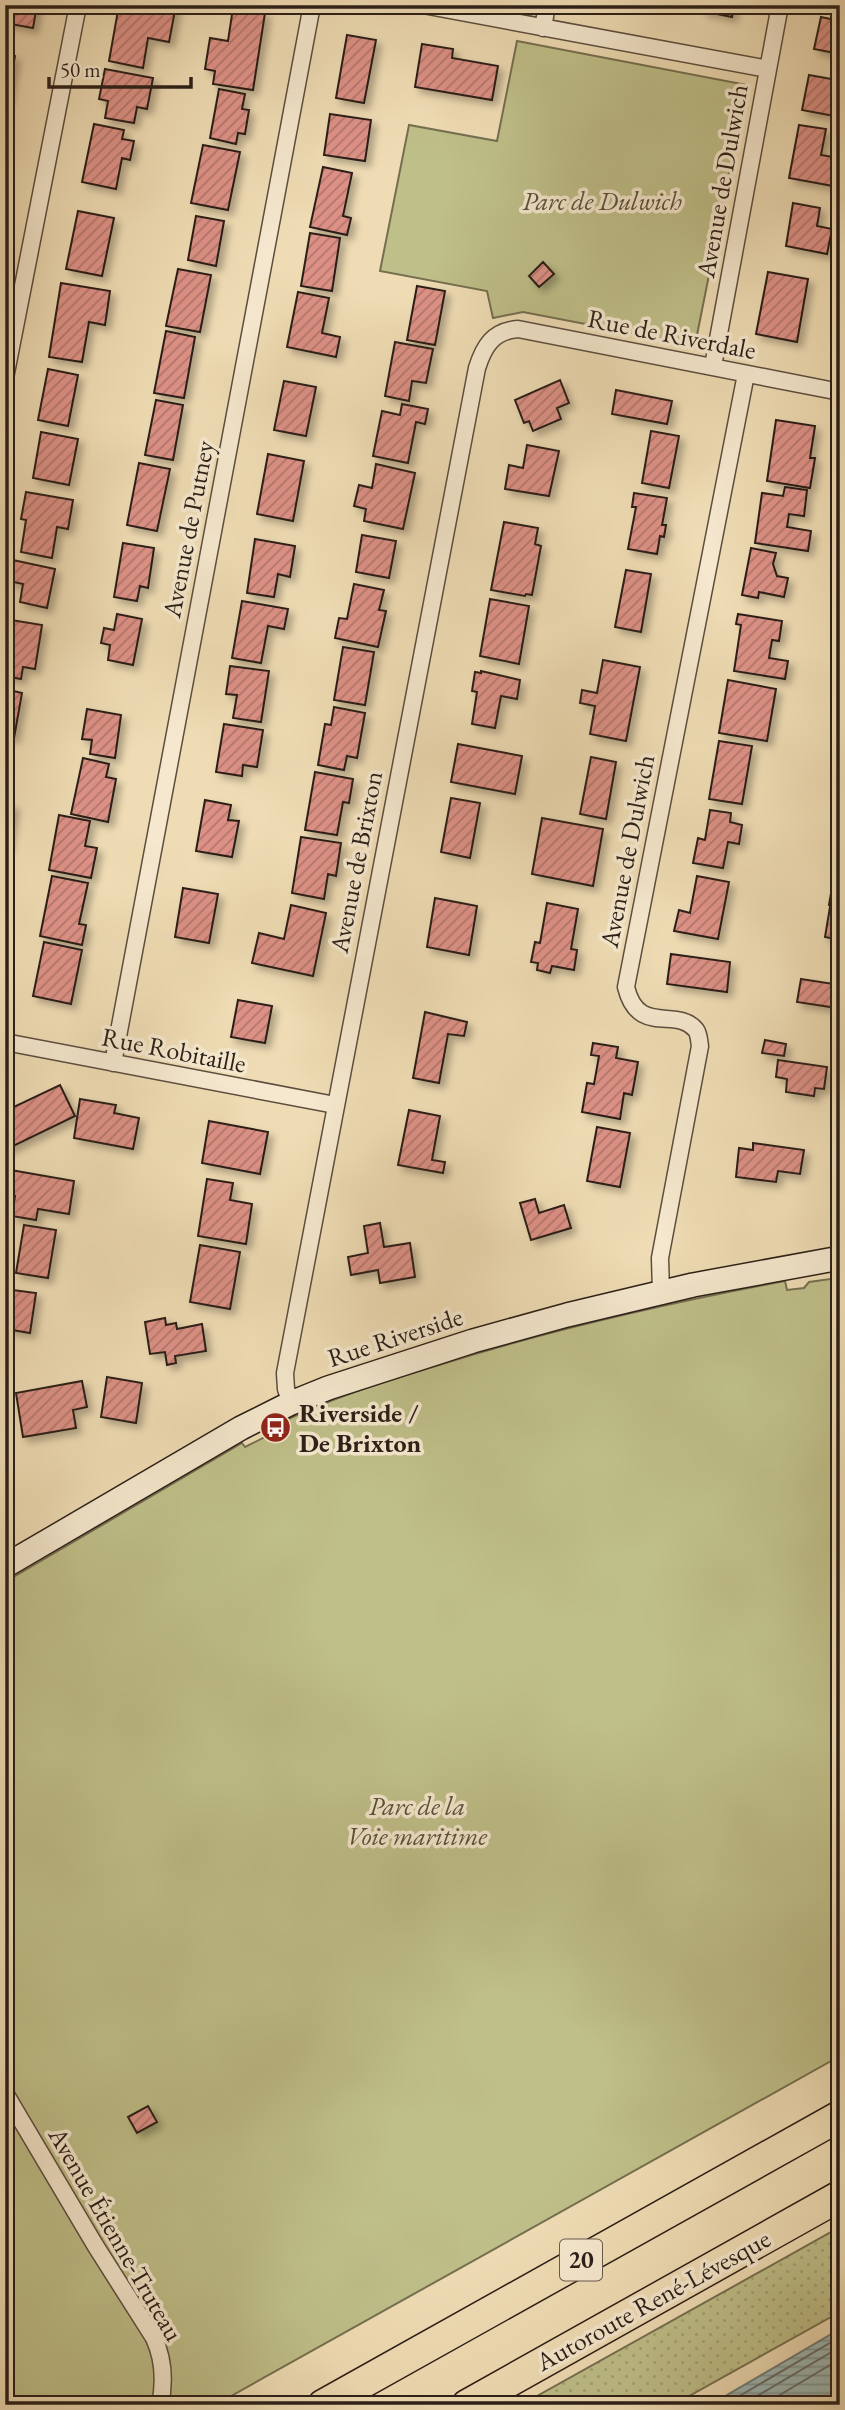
<svg xmlns="http://www.w3.org/2000/svg" width="845" height="2410" font-family="'EB Garamond',serif">
<style>
.grass{fill:url(#grass-dots);stroke:#756f50;stroke-width:2}
.park{fill:#bfbf89;stroke:#756f50;stroke-width:2}
.water{fill:url(#water-rules);stroke:#6f7b77;stroke-width:2}
.lines{fill:none;stroke-linecap:round;stroke-linejoin:round}
.shore{stroke:#646c68;stroke-width:2}
.building{fill:url(#building-hatch);stroke:#2b1f18;stroke-width:2;filter:url(#shadow)}
.street-casing{stroke:#5c4e3f;stroke-width:19}
.secondary-casing{stroke:#2b1f18;stroke-width:26}
.highway-casing{stroke:#2b1f18;stroke-width:33}
.street{stroke:#f5e8ce;stroke-width:16}
.secondary{stroke:#f5e8ce;stroke-width:23}
.highway{stroke:#efdcb4;stroke-width:30}
.labels{text-anchor:middle;stroke-width:7;stroke-linejoin:round;paint-order:stroke}
.shield{fill:#f5e8ce;stroke:#685b4f;stroke-width:2}
.shield-label{font-size:24px;font-weight:bold;fill:#2b1f18}
.street-label{font-size:26px;fill:#2b1f18;stroke:#f5e8ce}
.park-label{font-size:26px;font-style:italic;fill:#574f3a;stroke:#f5e8ce}
.poi-label{font-size:26px;font-weight:bold;fill:#2b1f18;stroke:#f5e8ce;text-anchor:start}
</style>
<defs>
<pattern id="grass-dots" width="8" height="8" patternUnits="userSpaceOnUse" patternTransform="scale(1.75)"><rect width="8" height="8" fill="#bfbf89"/><path d="M2 2h.1M6 6h.1" fill="none" stroke="#a4a476" stroke-width="1.8" stroke-linecap="round"/></pattern>
<pattern id="water-rules" width="6" height="5" patternUnits="userSpaceOnUse" patternTransform="scale(1.75)"><rect width="6" height="5" fill="#9db9b7"/><path d="M0 2.5h6" fill="none" stroke="#809694"/></pattern>
<pattern id="building-hatch" width="6" height="6" patternUnits="userSpaceOnUse" patternTransform="scale(1.75)"><rect width="6" height="6" fill="#dd9186"/><path d="M-1 1l2-2M0 6l6-6M5 7l2-2" fill="none" stroke="#b3766d"/></pattern>
<filter id="shadow"><feDropShadow dx="5" dy="5" stdDeviation="3.5" flood-color="#0004"/></filter>
</defs>
<rect width="100%" height="100%" fill="#efdcb4"/>
<filter id="stains"><feTurbulence type="fractalNoise" baseFrequency=".00286" numOctaves="4"/><feColorMatrix values="0 0 0 0 .2 0 0 0 0 .09 0 0 0 0 .02 0 0 0 .5 -.17"/></filter>
<radialGradient id="worn" r=".72"><stop offset=".6" stop-color="#630" stop-opacity="0"/><stop offset="1" stop-color="#630" stop-opacity=".3"/></radialGradient>
<!-- grass -->
<path class="grass" d="M840,2227v85l-167,93h-152z"/>
<!-- park -->
<path class="park" d="M517,41l230,44 -52,260 -172,-33 -30,6 -6,-27 -107,-20 29,-146 88,16z
M840,1271v785l-625,349h-210v-823l237,-139 3,4 36,-18 -2,-5 5,-3c50,-24 102,-40 155,-56 114,-36 229,-62 346,-84l2,9 17,-2 5,-6 22,-3v-7z"/>
<!-- water -->
<path class="water" d="M840,2329v76h-130z"/>
<g class="lines">
<!-- shore -->
<path class="shore" d="M724,2405l116,-68
M742,2405l98,-58
M763,2405l77,-46"/>
</g>
<!-- building -->
<path class="building" d="M5,5h32l-4,23 -28,-5z
M119,5h57l-7,37 -21,-4 -5,30 -34,-7z
M703,5h31l-2,12 -30,-6z
M233,8l32,5 -12,77 -40,-6 2,-13 -10,-2 5,-31 18,3z
M821,17l19,4v33l-26,-5z
M347,35l29,5 -12,63 -28,-5z
M422,44l31,5 -1,9 46,8 -6,34 -77,-13z
M5,54l10,2 -8,45h-2z
M105,69l48,9 -6,31 -10,-2 -3,16 -29,-5 3,-17 -9,-2z
M809,75l28,5 -4,20 7,1v16l-38,-7z
M219,89l26,5 -3,15 7,1 -4,24 -7,-1 -2,11 -26,-6z
M330,114l41,6 -6,41 -41,-6z
M94,124l30,6 -2,9 12,2 -4,19 -8,-2 -6,31 -34,-7z
M799,125l27,4 -5,26 18,3 -6,28 -44,-8z
M203,145l37,7 -12,58 -37,-7z
M323,167l29,6 -9,43 8,2 -4,17 -37,-8z
M793,203l27,5 -3,18 15,3 -5,25 -41,-8z
M78,211l36,7 -12,58 -36,-7z
M196,216l28,5 -8,45 -28,-6z
M310,233l30,5 -8,53 -31,-5z
M543,262l11,12 -15,13 -10,-11z
M178,269l33,6 -11,57 -34,-6z
M768,272l40,7 -11,63 -41,-8z
M61,283l49,8 -5,34 -16,-3 -7,40 -33,-5z
M417,286l28,5 -10,54 -28,-5z
M298,292l31,6 -7,35 18,4 -4,20 -49,-10z
M166,331l29,6 -11,61 -30,-5z
M395,342l38,7 -7,34 -14,-2 -3,20 -24,-5z
M48,369l30,6 -10,51 -30,-6z
M560,380l9,23 -12,5 4,11 -28,12 -4,-10 -5,2 -9,-23z
M284,381l32,6 -10,49 -32,-6z
M616,390l56,11 -5,23 -55,-10z
M156,400l27,5 -10,55 -28,-5z
M402,404l26,5 -3,15 -9,-2 -8,41 -35,-7 9,-45 18,4z
M776,420l39,6 -5,32h5l-5,30 -43,-7z
M651,431l28,5 -10,52 -27,-5z
M41,432l37,7 -9,46 -36,-7z
M527,445l32,6 -10,45 -44,-7 4,-24 14,3z
M268,454l36,7 -11,60 -36,-7z
M139,463l31,6 -13,62 -30,-6z
M376,464l39,9 -12,56 -39,-8 2,-12 -12,-3 5,-21 13,3z
M785,487l22,3 -3,26 -15,-2 -2,13 24,4 -3,20 -53,-8 7,-50 21,3z
M26,492l47,8 -5,29 -11,-2 -5,31 -31,-6 5,-32 -5,-1z
M634,493l33,5 -5,27h4l-2,12 -4,-1 -3,18 -29,-5 8,-42h-4z
M504,522l34,6 -3,16 6,2 -9,49 -6,-1 -1,2 -34,-6z
M362,535l34,6 -7,37 -33,-6z
M255,539l40,7 -5,31 -12,-3 -4,23 -27,-4z
M123,543l31,5 -6,40 -8,-2 -3,15 -23,-4z
M751,548l25,5 -3,11 4,12 11,2 -4,19 -25,-5 -1,6 -16,-3z
M13,560l42,9 -8,39 -27,-6 3,-18 -14,-3z
M626,570l25,4 -10,58 -26,-5z
M354,584l30,6 -5,20 7,1 -8,36 -43,-9 4,-20 8,1z
M490,599l39,7 -10,58 -39,-8z
M242,601l46,8 -4,20 -16,-3 -7,37 -29,-5z
M117,614l25,5 -9,46 -25,-5 2,-15 -9,-2 3,-15 10,2z
M738,614l44,7 -3,20 -7,-1 -3,18 19,3 -3,18 -51,-8 7,-46 -5,-1z
M5,619l37,6 -7,44 -12,-2 -2,12 -16,-3z
M343,647l31,5 -9,53 -31,-5z
M603,660l37,7 -14,74 -36,-7 5,-28 -15,-3 2,-13 15,3z
M230,666l39,5 -8,51 -28,-4 4,-23 -11,-1z
M481,671l39,9 -3,19 -16,-3 -6,32 -23,-4 5,-32 -5,-1 3,-19 6,1z
M728,680l48,9 -9,52 -48,-8z
M5,689l17,4 -8,45 -9,-2z
M334,707l31,6 -8,45 -10,-2 -3,14 -26,-5 7,-41 6,1z
M87,709l34,6 -6,43 -25,-4 2,-14 -10,-1z
M224,724l39,6 -6,37 -14,-2 -1,11 -26,-4z
M719,741l33,5 -10,58 -33,-5z
M458,744l64,12 -7,38 -64,-12z
M591,757l25,5 -10,57 -26,-5z
M83,758l26,6 -3,13 10,2 -8,43 -37,-8z
M315,772l38,7 -4,24 -6,-1 -6,33 -32,-5z
M451,798l29,5 -10,55 -29,-6z
M205,800l26,5 -3,15 11,1 -7,36 -36,-6z
M5,804l9,1 -7,43 -2,-1z
M710,810l21,3 -1,9 12,3 -3,19 -11,-2 -5,26 -30,-5 5,-25 7,2z
M59,815l31,6 -5,25 12,2 -6,30 -42,-8z
M542,818l61,11 -10,57 -61,-12z
M301,837l40,6 -5,33 -8,-2 -4,25 -32,-6z
M836,864h4v43l-11,-2z
M52,876l36,7 -9,41 7,1 -4,20 -42,-9z
M697,876l32,6 -11,57 -44,-8 5,-21 11,3z
M183,888l35,6 -9,49 -34,-6z
M435,898l42,8 -8,49 -42,-8z
M547,903l31,6 -7,40 6,1 -3,20 -22,-4 -2,7 -13,-3 1,-7 -7,-1 4,-20 5,1z
M291,905l35,8 -13,63 -61,-13 7,-30 25,6z
M830,907l10,2v31l-15,-3z
M44,942l38,8 -11,54 -38,-8z
M671,954l59,8 -3,30 -60,-8z
M801,979l39,6 -3,23 -40,-6z
M238,1000l34,6 -7,37 -34,-6z
M425,1012l42,10 -3,14 -16,-2 -9,49 -26,-5z
M765,1040l21,4 -2,12 -22,-3z
M593,1043l25,4 -2,11 22,4 -6,33 -8,-2 -4,26 -38,-7 5,-29 7,1 5,-28 -8,-1z
M778,1060l49,7 -3,22 -9,-1 -1,8 -28,-4 1,-13 -11,-2z
M60,1085l15,31 -70,34v-46l6,-3 3,6z
M80,1099l36,6 -2,8 25,5 -6,31 -59,-11z
M409,1110l31,6 -8,44 13,2 -2,11 -45,-8z
M209,1121l59,11 -8,42 -58,-11z
M597,1127l33,6 -10,54 -33,-6z
M753,1143l51,7 -4,24 -22,-3 -2,11 -40,-5 3,-29 14,2z
M5,1169l69,12 -5,33 -31,-5 -2,11 -24,-4 3,-20 -10,-1z
M207,1179l26,4 -3,17 22,4 -6,40 -48,-8z
M535,1199l4,14 25,-8 7,23 -40,12 -11,-37z
M380,1223l4,24 26,-4 5,34 -35,6 -2,-13 -27,5 -3,-18 20,-4 -4,-27z
M24,1225l32,5 -8,48 -32,-5z
M200,1245l40,7 -10,57 -40,-7z
M5,1289l31,4 -6,40 -24,-4 2,-17 -3,-1z
M165,1318l1,7 10,-2 1,6 25,-5 4,27 -31,5 1,7 -9,2 -2,-13 -15,2 -5,-32z
M107,1377l35,6 -6,40 -35,-6z
M82,1381l5,26 -14,3 3,18 -53,9 -7,-44z
M148,2106l9,16 -20,11 -9,-16z"/>
<g class="lines">
<defs>
<path id="street" d="M423,5l345,64
M543,28l4,-23
M713,366l67,-361
M5,378l73,-373
M5,1042l330,63
M113,1063l199,-1058
M661,1292l-1,-34 40,-212c-1,-5 -1,-12 -4,-16 -19,-24 -58,7 -70,-43l120,-613
M291,1403l-5,-14 -1,-16 192,-1005c7,-22 16,-37 41,-39l322,63
M5,2093l90,152 59,93c10,22 11,43 6,67"/>
<path id="secondary" d="M5,1566l236,-138 50,-25 37,-15 145,-47 94,-26 126,-30 147,-27"/>
<path id="highway" d="M323,2405l517,-289
M467,2405l373,-209"/>
</defs>
<!-- street casing -->
<use href="#street" class="street-casing"/>
<!-- secondary casing -->
<use href="#secondary" class="secondary-casing"/>
<!-- highway casing -->
<use href="#highway" class="highway-casing"/>
<!-- street -->
<use href="#street" class="street"/>
<!-- secondary -->
<use href="#secondary" class="secondary"/>
<!-- highway -->
<use href="#highway" class="highway"/>
</g>
<!-- icons -->
<defs>
<symbol id="bus-disc" viewBox="-11 -11 22 22"><circle r="9.5" fill="#8f2418" stroke="#f5e8ce"/><path d="M-5-6H5V4H4V6H2V4H-2V6H-4V4H-5ZM-3.5-4V0h7V-4ZM-3.5 1.2v1.5H-2V1.2ZM2 1.2v1.5H3.5V1.2Z" fill="#fff"/></symbol>
</defs>
<g fill-rule="evenodd">
<use href="#bus-disc" x="258" y="1410" width="35" height="35"/>
</g>
<g class="labels">
<!-- shield labels -->
<rect class="shield" x="560" y="2239.5" width="42" height="41" rx="5"/>
<g class="shield-label">
<text x="581" y="2268">20</text>
</g>
<!-- street labels -->
<g class="street-label">
<text transform="translate(722 181) rotate(-80)" y="9">Avenue de Dulwich</text>
<text transform="translate(672 334) rotate(11)" y="9">Rue de Riverdale</text>
<text transform="translate(188 529) rotate(-79)" y="9">Avenue de Putney</text>
<text transform="translate(627 851) rotate(-79)" y="9">Avenue de Dulwich</text>
<text transform="translate(356 862) rotate(-79)" y="9">Avenue de Brixton</text>
<text transform="translate(174 1050) rotate(11)" y="9">Rue Robitaille</text>
<text transform="translate(395 1337) rotate(-18)" y="9">Rue Riverside</text>
<text transform="translate(116 2234) rotate(60)" y="9">Avenue Étienne-Truteau</text>
<text transform="translate(653 2300) rotate(-29)" y="9">Autoroute René-Lévesque</text>
</g>
<!-- park labels -->
<g class="park-label">
<text x="602" y="210">Parc de Dulwich</text>
<text x="417" y="1815">Parc de la<tspan x="417" dy="30">Voie maritime</tspan></text>
</g>
<!-- poi labels -->
<g class="poi-label">
<text x="299" y="1422">Riverside /<tspan x="299" dy="30">De Brixton</tspan></text>
</g>
</g>
<!-- margin -->
<rect width="845" height="2410" fill="none" stroke="#efdcb4" stroke-width="28"/>
<rect x="7" y="7" width="831" height="2396" fill="none" stroke="#2b1f18" stroke-width="3.5"/>
<rect x="14" y="14" width="817" height="2382" fill="none" stroke="#2b1f18" stroke-width="2"/>
<!-- scale -->
<path d="M49 77v10h142v-10" fill="none" stroke="#2b1f18" stroke-width="3.5"/>
<text x="60" y="77" font-size="21" fill="#2b1f18" stroke="#f5e8ce" stroke-width="5" paint-order="stroke">50 m</text>
<rect width="100%" height="100%" filter="url(#stains)"/>
<rect width="100%" height="100%" fill="url(#worn)"/>
</svg>
